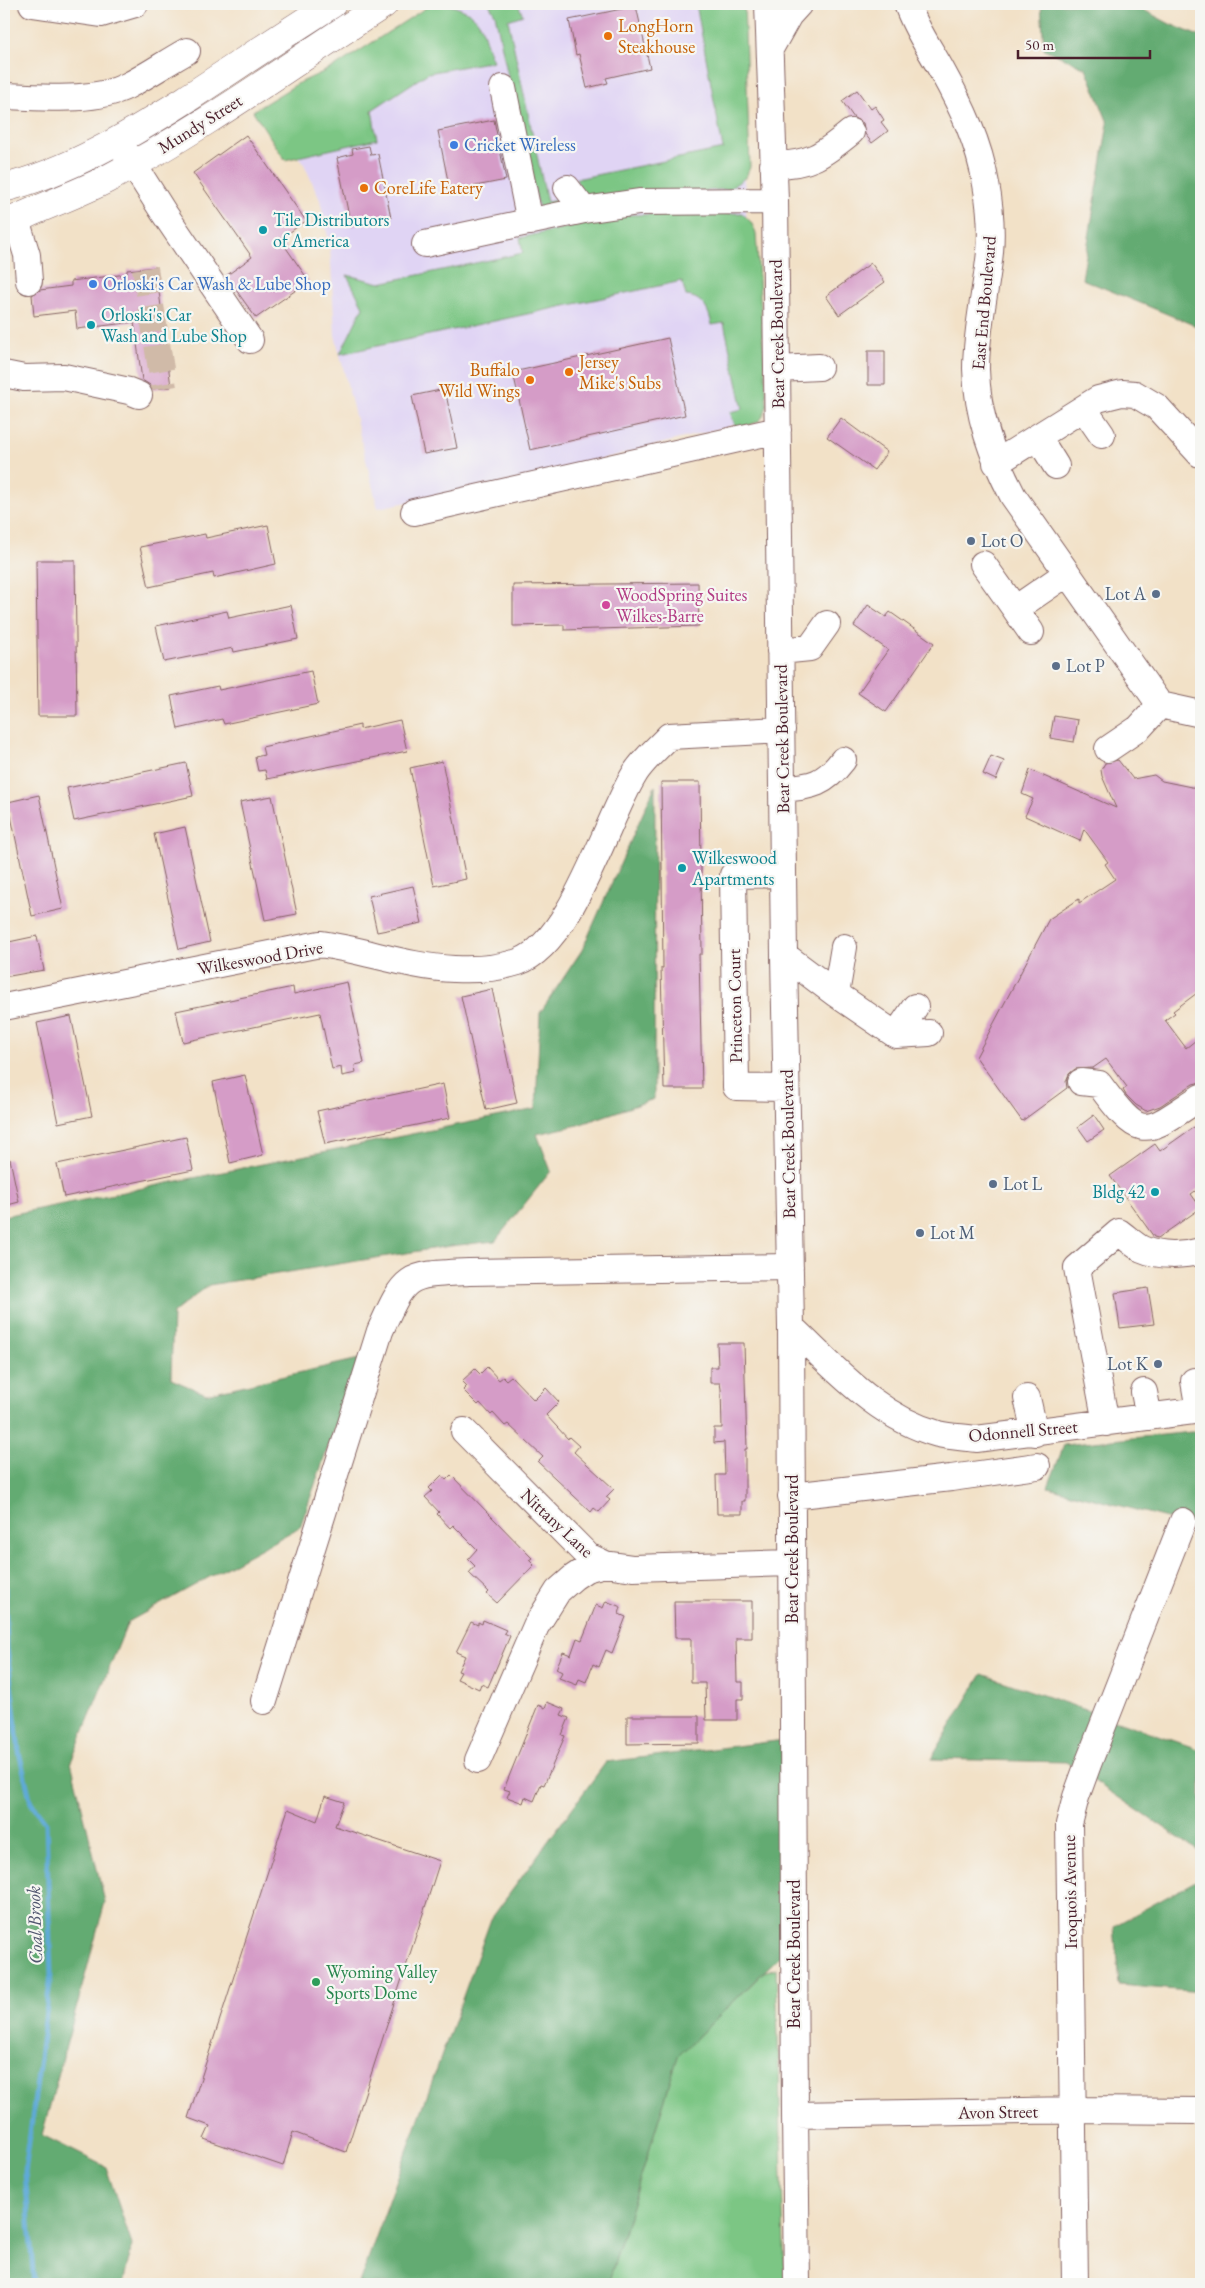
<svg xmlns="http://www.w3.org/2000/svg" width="1205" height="2288" font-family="'EB Garamond',serif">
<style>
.built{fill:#e0d4f4}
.green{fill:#7bc684;stroke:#627258}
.forest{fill:#64ab72;stroke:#57654e}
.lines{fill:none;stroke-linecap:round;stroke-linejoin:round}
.stream{stroke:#5eaad7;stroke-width:5}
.building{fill:#d59cc7}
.minor-tunnel{stroke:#d0baa8;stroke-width:26;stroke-dasharray:26 13;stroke-linecap:butt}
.minor-casing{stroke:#856362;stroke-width:28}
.major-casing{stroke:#856362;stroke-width:29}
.minor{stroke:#fff;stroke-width:26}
.major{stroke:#fff;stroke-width:28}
.food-dot{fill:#e8710a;stroke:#f6f6f2;stroke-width:2}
.shop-dot{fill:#3f7fe0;stroke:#f6f6f2;stroke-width:2}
.culture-dot{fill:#0f9aa8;stroke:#f6f6f2;stroke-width:2}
.service-dot{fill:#5c6f8a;stroke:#f6f6f2;stroke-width:2}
.hotel-dot{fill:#d1479c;stroke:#f6f6f2;stroke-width:2}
.leisure-dot{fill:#2e9e5b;stroke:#f6f6f2;stroke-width:2}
.labels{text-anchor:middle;stroke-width:4.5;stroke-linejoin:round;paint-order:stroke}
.food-label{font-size:18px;fill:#c56008;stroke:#f6f6f2;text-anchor:start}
.street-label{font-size:18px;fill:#4a1f2b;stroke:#f6f6f2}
.shop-label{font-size:18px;fill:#366cbe;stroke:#f6f6f2;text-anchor:start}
.culture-label{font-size:18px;fill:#0d838f;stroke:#f6f6f2;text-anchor:start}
.service-label{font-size:18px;fill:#4e5e75;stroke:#f6f6f2;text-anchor:start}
.hotel-label{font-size:18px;fill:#b23c85;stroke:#f6f6f2;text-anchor:start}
.leisure-label{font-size:18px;fill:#27864d;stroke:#f6f6f2;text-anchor:start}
.water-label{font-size:19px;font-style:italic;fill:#525770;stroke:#f6f6f2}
</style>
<rect width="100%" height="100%" fill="#f6f6f2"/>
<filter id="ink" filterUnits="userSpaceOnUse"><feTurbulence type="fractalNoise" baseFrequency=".02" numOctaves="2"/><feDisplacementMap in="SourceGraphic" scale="10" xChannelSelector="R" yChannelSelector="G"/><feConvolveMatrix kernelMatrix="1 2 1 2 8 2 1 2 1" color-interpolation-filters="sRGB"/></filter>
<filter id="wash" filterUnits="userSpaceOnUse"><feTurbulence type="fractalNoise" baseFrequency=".0096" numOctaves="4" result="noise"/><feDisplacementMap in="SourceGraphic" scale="20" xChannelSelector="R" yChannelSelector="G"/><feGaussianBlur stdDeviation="1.12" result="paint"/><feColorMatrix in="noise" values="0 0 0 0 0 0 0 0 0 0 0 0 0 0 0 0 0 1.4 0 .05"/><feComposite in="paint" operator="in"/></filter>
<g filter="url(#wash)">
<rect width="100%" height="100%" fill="#f2e1c7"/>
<!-- built -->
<path class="built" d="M445,4h288l25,398 -9,19 -209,54 -162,33 -43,-173 -5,-88 -10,-47 -16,-36 -34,-51z"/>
<!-- green -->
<path class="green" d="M489,4h29l5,11 -15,5 39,182 10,-2 5,4 -22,8 -25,-102 -20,-96z
M696,4h48l6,163 -4,10 -17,12 -134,11 -13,-5 -6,-16 147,-30z
M449,5c40,11 30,26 44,56l-65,12 -56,37 5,29 -92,21 -32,-49 44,-27 39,-18 91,-59z
M742,213l9,9 5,11 11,171c-4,21 -12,19 -31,24l-6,-16 13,-3 -19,-86 -12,2c-3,-14 -9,-28 -26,-29l-4,-15 -342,73 23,-47 -16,-32 33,8 143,-30 -3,-15 101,-23z
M776,1968l9,316h-177l70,-228 86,-84z"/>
<!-- forest -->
<path class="forest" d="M1041,4h97l2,4 30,16 31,13v291l-119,-49 26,-156 -22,-55 -42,-19z
M655,786l-1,313 -76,26 -41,9 14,37 -56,70 -45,5 -241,39 -36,28 -2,66 35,15 153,-35 -59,168 -172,95 -57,140 34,140 -63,233 64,32 26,78 -9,39h-119v-1068l532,-107 4,-96 42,-63z
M1201,1431v96l-153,-40 16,-42z
M982,1674l219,76v103l-135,-91 -135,-3z
M784,1740l1,211 -107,105 -70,228h-249l132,-365 115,-157z
M1201,1878v114l-82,-7 -5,-59z"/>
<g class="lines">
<!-- stream -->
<path class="stream" d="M4,1569l3,80 12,103 12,51 15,20 5,152 -26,197 9,112"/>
</g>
<g id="blocks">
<!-- building -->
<path class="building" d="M636,6l14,62 -44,10 2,5 -21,5 -8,-34 -3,1 -7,-35z
M857,90l14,19 4,-3 9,14 -3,2 7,9 -16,12 -7,-9 -2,-11 -9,-5 -12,-17z
M494,120l12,60 -56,11 -12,-60z
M246,135l60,86 -26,18 29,42 -53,37 -30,-42 26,-19 -59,-84z
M369,146l2,9 7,-1 13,64 -40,8 -14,-68 16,-4 -1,-5z
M871,263l14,19 -46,33 -13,-19z
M156,267l15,120 -19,2 -2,-4 -8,-5 -8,-58 -57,7 -2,-18 -41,5 -2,-21 8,-5 31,-4v-5l56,-7v-4z
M668,338l17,77 -155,35 -17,-78z
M868,351h17v34h-17z
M445,389l12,59 -33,6 -12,-58z
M841,418l46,34 -13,18 -47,-33z
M268,525l8,39 -62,14 -1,-5 -64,14 -9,-40 65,-13 1,4z
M36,560h39l2,156h-39z
M698,583l1,43 -135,4v-5l-51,1v-41z
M291,605l7,34 -64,13 -1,-4 -69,14 -8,-36 71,-15 2,7z
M868,605l18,12 4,-5 44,31 -48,69 -28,-19 30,-43 -34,-24z
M311,671l7,33 -94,20 -2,-5 -44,10 -7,-33 47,-10 1,4z
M1054,716l24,4 -4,22 -24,-4z
M400,720l7,31 -140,28 -2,-9 -7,1 -3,-14 9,-2 -2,-8 98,-22v4z
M991,756l13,5 -8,19 -13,-6z
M1118,760l15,19 21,-4 8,6 39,8v201l-28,21 2,2 -10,7 21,28 15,-12v46l-8,2 -33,22 -14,5 -10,-6 -10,-10 -3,-5 4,-3 -21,-28 -13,9 -18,1 -6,5 -3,7 1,7 -45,33 -46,-64 73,-138 30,-20v4l36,-24 -10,-15 3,-2 -24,-33 -4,12 -55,-25 8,-17 -11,-5 8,-24 86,38 -14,-32 -1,-6 4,-7z
M442,761l24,118 -32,7 -24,-118z
M186,763l7,33 -119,25 -7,-33z
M661,782h39l2,172h-3l3,135h-38l-3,-121h2z
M39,795l24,114 -31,7 -24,-114z
M272,796l25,118 -32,6 -25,-118z
M185,827l25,115 -31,7 -25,-115z
M413,886l9,37 -45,9 -8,-36z
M37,936l7,34 -40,7v-34z
M347,982l17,81 -9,2 1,8 -14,3 -1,-9 -9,2 -12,-56 -137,29 -7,-31 117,-24 1,7z
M492,989l25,114 -31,7 -25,-114z
M71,1016l21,100 -34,7 -21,-100z
M245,1075l18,80 -33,8 -17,-81z
M443,1084l7,34 -125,26 -8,-33z
M1094,1115l10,15 -16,11 -10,-14z
M1201,1122v65l-10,7 10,14 -43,30 -4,-1 -44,-61 45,-32 5,7z
M186,1137l7,33 -129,27 -7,-33z
M10,1159l9,43 -15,4v-46z
M1148,1288l6,36 -34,4 -5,-35z
M717,1343h27l3,106h-2v52h-3v13h-25l-1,-39h9l-1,-33 -10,1v-15h8l-1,-39 -1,-6h-10v-16h8z
M487,1367l12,13 4,-3 3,3 5,-4 23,24 12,-12 13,14 -13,13 22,24 1,-2 10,9 -5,6 40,37 -8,8 4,3 -11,12 -5,-4 -3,4 -53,-50 5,-5 -35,-33 -3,2 -12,-13 -2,2 -11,-12 -2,2 -15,-15 4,-4 -5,-5 13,-12 5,5z
M442,1475l4,5 5,-5 81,83 -3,2 5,5 -37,38 -10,-9 2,-2 -20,-19 6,-7 -7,-7 9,-10 -24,-24 -3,3 -13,-14 2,-2 -14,-15 7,-6 -3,-3z
M606,1601l15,6 -2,7 7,3 -14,36 -6,-3 -7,17 -6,-3 -7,18 -7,-3 -2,6 -18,-7 3,-6 -6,-3 7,-17 8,3 6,-17 5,2 14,-35 7,3z
M674,1601h78v37h-16l1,44h6v17h-6v21h-31l-1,-37h-14v-45h-16z
M483,1620l23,10 -2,3 6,3 -22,51 -7,-3 -2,5 -22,-10 4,-7 -3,-1 7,-15 -9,-4 15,-30 7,3v-3l4,2z
M547,1702l17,7 -3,6 8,3 -7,17 3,1 -21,49 -3,-1 -7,17 -9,-4 -2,6 -16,-6 3,-6 -6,-2 34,-84 7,3z
M627,1716h72v27l-72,1z
M325,1796l19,6 -9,24 105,35 -94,291 -53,-20 -10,34 -79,-27 6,-13 -22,-8 100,-309 29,12z"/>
</g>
</g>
<g filter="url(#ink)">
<use href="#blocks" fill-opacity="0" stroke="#856362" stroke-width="1"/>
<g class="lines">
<!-- minor-tunnel -->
<path class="minor-tunnel" d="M145,268l19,120"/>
<defs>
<path id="minor" d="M32,4l69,10 34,-10
M768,4l7,197 9,754 7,372 4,788 2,169
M907,4c8,24 23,45 35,67 20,36 37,72 44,113 4,22 6,46 4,68 -4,39 -14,78 -14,117 1,46 16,87 37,127l147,209 41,9
M770,49l19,-34 10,-11
M503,88l27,134
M4,96c37,1 89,7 123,-10 20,-10 40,-24 60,-35
M121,145l43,68 86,127
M773,165c37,0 50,-10 78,-33
M567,188l17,22
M16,219l11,36 2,26
M425,244l159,-34 55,-8 136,-1
M778,369l41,-2
M4,374l20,4 40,-1 65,14 10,4
M1084,409l18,26
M1038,437l18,29
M996,463l102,-64 24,-6 13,1 22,13 43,47
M414,512l364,-82
M983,564l32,45
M1031,632l-16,-23 51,-35
M780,651l30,-3 17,-24
M1108,749l31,-21 21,-23
M783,789c29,-3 41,-4 60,-29
M783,874l-50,1 3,212 50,1
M784,955l52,39 60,41 33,-2
M836,994l8,-47
M4,1007l316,-63c45,6 88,23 134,25 20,1 45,-1 64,-7 53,-18 88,-141 116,-187 8,-14 24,-27 35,-39l113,-6
M896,1035l19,-28
M1081,1082l18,2c44,60 45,50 102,13
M791,1327c45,42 86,90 147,107 12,3 25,3 38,5l225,-29
M1194,1381l5,29
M1144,1392l5,25
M1027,1398l8,35
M1106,1423l-29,-155 42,-36c7,5 15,13 23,17 18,8 41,7 59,2
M464,1431l124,125 17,8 28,4 158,-5
M791,1496l160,-18 86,-12
M264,1701l116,-370c26,-58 26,-56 89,-59l321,-5
M478,1760l58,-134 22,-35 16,-14 12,-8 19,-5
M795,2115l278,-5 128,1
M1075,2284l-6,-460 7,-27 12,-33 95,-243"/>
<path id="major" d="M4,188c66,-17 124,-52 181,-88 49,-32 98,-65 147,-96
M4,221l12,-2c30,-14 62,-25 91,-40 97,-51 185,-116 277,-175"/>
</defs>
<!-- minor casing -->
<use href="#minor" class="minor-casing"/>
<!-- major casing -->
<use href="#major" class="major-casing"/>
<!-- minor -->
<use href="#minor" class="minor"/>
<!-- major -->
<use href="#major" class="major"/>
</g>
</g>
<!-- markers -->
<g class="food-dot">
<circle cx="608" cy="36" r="5"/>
<circle cx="364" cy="188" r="5"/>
<circle cx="569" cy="372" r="5"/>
<circle cx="530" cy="380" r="5"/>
</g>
<g class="shop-dot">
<circle cx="454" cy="145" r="5"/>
<circle cx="93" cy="284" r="5"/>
</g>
<g class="culture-dot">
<circle cx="263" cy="230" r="5"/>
<circle cx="91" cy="325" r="5"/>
<circle cx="682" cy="868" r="5"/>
<circle cx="1155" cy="1192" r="5"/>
</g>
<g class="service-dot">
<circle cx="971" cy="541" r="5"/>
<circle cx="1156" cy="594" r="5"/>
<circle cx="1056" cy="666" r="5"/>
<circle cx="993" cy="1184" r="5"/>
<circle cx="920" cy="1233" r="5"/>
<circle cx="1158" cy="1364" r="5"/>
</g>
<circle class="hotel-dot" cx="606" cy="605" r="5"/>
<circle class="leisure-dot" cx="316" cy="1982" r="5"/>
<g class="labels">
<!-- food labels -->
<g class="food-label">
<text x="618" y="32">LongHorn<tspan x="618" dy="21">Steakhouse</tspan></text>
<text x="374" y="194">CoreLife Eatery</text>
<text x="579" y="368">Jersey<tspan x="579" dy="21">Mike's Subs</tspan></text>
<text x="520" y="376" text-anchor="end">Buffalo<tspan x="520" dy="21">Wild Wings</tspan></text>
</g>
<!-- street labels -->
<g class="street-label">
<text transform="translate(200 124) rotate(-32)" y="6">Mundy Street</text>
<text transform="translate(984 303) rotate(-85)" y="6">East End Boulevard</text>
<text transform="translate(777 334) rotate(-91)" y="6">Bear Creek Boulevard</text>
<text transform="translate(782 739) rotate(-91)" y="6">Bear Creek Boulevard</text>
<text transform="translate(260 958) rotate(-10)" y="6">Wilkeswood Drive</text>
<text transform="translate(735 1006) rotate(-91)" y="6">Princeton Court</text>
<text transform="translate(788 1144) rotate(-91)" y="6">Bear Creek Boulevard</text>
<text transform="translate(1023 1431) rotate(-5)" y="6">Odonnell Street</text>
<text transform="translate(557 1523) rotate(43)" y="6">Nittany Lane</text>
<text transform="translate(792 1549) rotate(-90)" y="6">Bear Creek Boulevard</text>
<text transform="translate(1070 1892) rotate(-91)" y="6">Iroquois Avenue</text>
<text transform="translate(794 1954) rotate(-90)" y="6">Bear Creek Boulevard</text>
<text transform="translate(998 2112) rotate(-1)" y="6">Avon Street</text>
</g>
<!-- shop labels -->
<g class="shop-label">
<text x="464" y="151">Cricket Wireless</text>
<text x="103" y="290">Orloski's Car Wash &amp; Lube Shop</text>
</g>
<!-- culture labels -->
<g class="culture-label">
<text x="273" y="226">Tile Distributors<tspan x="273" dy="21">of America</tspan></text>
<text x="101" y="321">Orloski's Car<tspan x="101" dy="21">Wash and Lube Shop</tspan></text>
<text x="692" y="864">Wilkeswood<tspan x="692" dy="21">Apartments</tspan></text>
<text x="1145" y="1198" text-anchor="end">Bldg 42</text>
</g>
<!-- service labels -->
<g class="service-label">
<text x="981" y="547">Lot O</text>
<text x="1146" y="600" text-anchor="end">Lot A</text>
<text x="1066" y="672">Lot P</text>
<text x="1003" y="1190">Lot L</text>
<text x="930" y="1239">Lot M</text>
<text x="1148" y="1370" text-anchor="end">Lot K</text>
</g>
<!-- hotel labels -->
<g class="hotel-label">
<text x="616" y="601">WoodSpring Suites<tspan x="616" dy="21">Wilkes-Barre</tspan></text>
</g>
<!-- leisure labels -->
<g class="leisure-label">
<text x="326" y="1978">Wyoming Valley<tspan x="326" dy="21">Sports Dome</tspan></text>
</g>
<!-- water labels -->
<g class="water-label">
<text transform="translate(34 1925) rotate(-92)" y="7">Coal Brook</text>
</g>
</g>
<!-- margin -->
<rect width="1205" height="2288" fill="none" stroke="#f6f6f2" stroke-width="20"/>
<!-- scale -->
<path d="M1018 50v8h132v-8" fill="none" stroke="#4a1f2b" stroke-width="2.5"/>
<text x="1025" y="50" font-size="15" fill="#4a1f2b" stroke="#f6f6f2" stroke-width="4" paint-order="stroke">50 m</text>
</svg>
